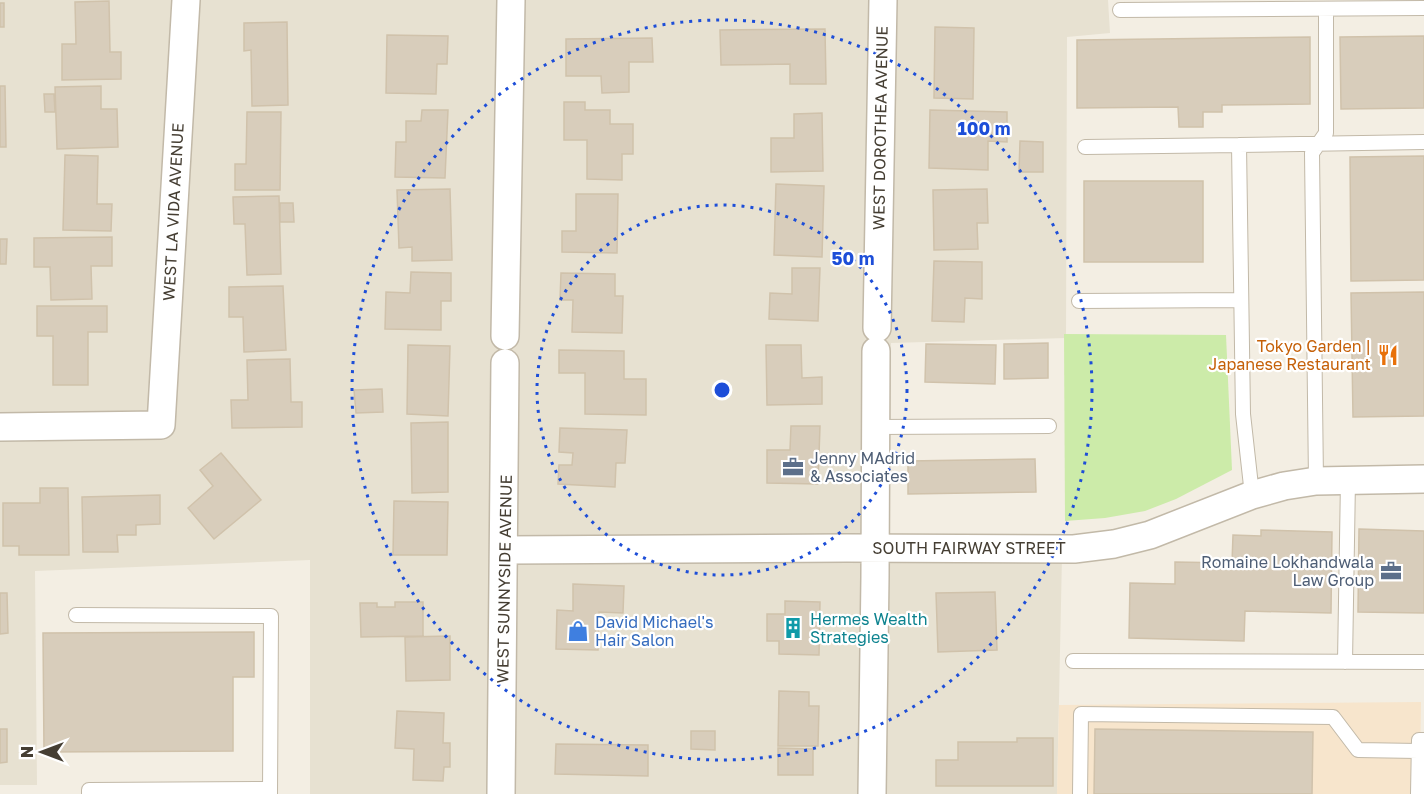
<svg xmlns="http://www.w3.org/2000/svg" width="1424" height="794" font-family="'Golos Text',sans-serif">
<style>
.residential{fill:#e7e1d1}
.commercial{fill:#f7e5cc}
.green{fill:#cceba9}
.building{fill:#d8cdbb;stroke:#d0c2ab;stroke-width:1.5}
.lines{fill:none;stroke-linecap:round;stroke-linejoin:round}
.lane-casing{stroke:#c2b9a8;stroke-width:16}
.street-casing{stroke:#c2b9a8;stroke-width:30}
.lane{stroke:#fff;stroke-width:14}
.street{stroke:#fff;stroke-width:27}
.ring{fill:none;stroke:#1d4ed8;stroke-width:3;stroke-dasharray:3 6}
.labels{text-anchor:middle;stroke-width:4.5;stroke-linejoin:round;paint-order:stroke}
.street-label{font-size:16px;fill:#453e33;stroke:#fff}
.food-label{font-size:16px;fill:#c56008;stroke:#fff;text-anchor:end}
.service-label{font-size:16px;fill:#4e5e75;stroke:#fff;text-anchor:start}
.culture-label{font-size:16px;fill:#0d838f;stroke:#fff;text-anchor:start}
.shop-label{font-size:16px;fill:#366cbe;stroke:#fff;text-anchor:start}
.centre{fill:#1d4ed8;stroke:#fff;stroke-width:3}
.ring-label{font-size:18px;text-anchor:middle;font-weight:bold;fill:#1d4ed8;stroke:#fff;stroke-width:4.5;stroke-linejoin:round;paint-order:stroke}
</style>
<rect width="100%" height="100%" fill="#f3eee3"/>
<!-- residential -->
<path class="residential" d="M0,0h1108l2,33 -43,4 -1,301 -175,5 -2,212 173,1 -5,238h-747v-234l-275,11 2,214h-37z"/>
<!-- commercial -->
<path class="commercial" d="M1421,702l-1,64 4,28h-367l2,-89z"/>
<!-- green -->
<path class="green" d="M1064,334l162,1 6,135 -56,29 -31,12 -40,7 -40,3z"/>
<!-- building -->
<path class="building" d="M109,1l1,51h11v27l-59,1v-36h14l-1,-42z
M0,3h4v24h-4z
M287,22l1,83 -36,1 -1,-56 -7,1v-28z
M935,27l39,1 -1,71 -39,-1z
M825,29l1,55h-36v-20l-69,1 -1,-35z
M387,35l61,1 -1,28h-10l-1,30 -50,-1z
M1424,36v72l-83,1 -1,-72z
M1310,37v67l-88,1v7h-19v15h-24l-1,-20 -101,1v-68z
M652,38l1,24h-24v30l-27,1 -1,-17h-35v-37z
M0,86h5l1,61h-6z
M101,86v23h16l1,38 -61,2 -2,-62z
M44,94h10l1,18h-10z
M564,102h21v8h25v14h23v30h-11v26l-35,-1v-39h-23z
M422,110h26l-3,68 -50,-1 1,-35h10v-21h15z
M930,110l77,2v30l-19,-1v29l-59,-2z
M247,112h34l-1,78h-45v-26h11z
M822,113l1,58 -52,1v-34h23v-24z
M1020,141l23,1v30h-24z
M65,155l33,1 -1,48h15l-1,27 -48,-1z
M1424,156v124l-73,1 -1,-124z
M1084,181h119v81h-119z
M776,184l48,2 -2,71 -48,-2z
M450,189l2,71 -40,1v-14l-13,1 -2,-58z
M987,189l1,34h-11l1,26 -44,1 -1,-60z
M576,194h42l-1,59 -55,-1v-21h14z
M279,196l2,78 -34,1 -2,-51h-11l-1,-27z
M280,203h13l1,19h-14z
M112,237v29h-21l1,33 -41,1 -1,-33h-16v-29z
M0,239h7l-1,25h-6z
M934,261l48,1v37l-17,-1 -1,24 -32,-1z
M792,268h28l-2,53 -49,-2 1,-26 22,1z
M411,272l40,1v28h-10v29l-56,-1 1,-37 24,1z
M561,273l54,1v22h8l-1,37 -50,-1 1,-32h-13z
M283,286l3,64 -42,2 -1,-35h-14v-30z
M1424,292v124l-71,1 -2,-124z
M37,306h70v26h-19v53h-35v-49h-16z
M1048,343v35l-44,1v-35z
M926,344l70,1 -1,39 -70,-2z
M408,345l42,1 -2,70 -41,-2z
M766,345h35l1,33 20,-1v27l-55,1z
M559,350l65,1v28h22v36l-61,-1v-41h-26z
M290,359l1,43h11v25l-70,1 -1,-28h17l-1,-40z
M382,389l1,23 -27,1 -2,-23z
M448,422v70l-36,1 -1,-70z
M791,426h29l-2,58 -51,-1v-33h23z
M560,428l67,2 -2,33h-9l-1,24 -57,-3 1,-19h13l1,-12 -14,-1z
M221,453l40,47 -47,39 -26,-31 25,-22 -13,-16z
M1035,459l1,33 -128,2v-33z
M40,488h28l1,67h-50v-9h-16v-43h37z
M160,495v29l-24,1v10h-19l1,17h-35l-1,-55z
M394,501l54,1 -1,53h-54z
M1359,529l65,2v82l-66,-1z
M1261,530l71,2 -1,81 -86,-2 -1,30 -115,-3 1,-55 45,1v-22l57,1 1,-28 28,1z
M573,584l51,2 -1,27 -24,-1 -1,38 -42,-1 1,-39 16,1z
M995,592l2,58 -59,2 -2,-59z
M0,593h7l1,40 -8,1z
M785,601l35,1 -1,53 -40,-1v-13h-12v-27h18z
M395,602h28v34l-62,1 -1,-34h17v4h18z
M254,632v45h-21v74l-189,1 -1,-119z
M450,636v44l-44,1 -1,-44z
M779,691l30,1v14h10l-1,40h-40z
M397,711l47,2 -1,30h7v24h-6l-1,14 -30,-1 1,-31 -19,-1z
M0,729h7v33l-7,1z
M1095,729l218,3 -1,62h-218z
M691,731h24v19l-24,-1z
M1017,738h36v48h-117v-26h22v-18h59z
M556,744l92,1v31l-93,-2z
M778,748l35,1v26h-35z"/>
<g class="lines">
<defs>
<path id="lane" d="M1120,10l304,-2
M1239,145l185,-3
M1085,147l154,-2 4,269 9,81
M1079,301l162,-1
M876,427l173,-1
M1316,481l-4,-328 14,-20v-124
M76,615l195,1 -1,178
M1073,661l351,1
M1345,662l3,-182
M89,794v-4l181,-1
M1080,794l1,-80 252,3 25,33 60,1
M1418,794l1,-54h5"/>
<path id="street" d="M877,328l6,-328
M505,336l6,-336
M0,427l161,-2 25,-425
M504,550l343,-2 227,1 40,-5 36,-9 102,-40 32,-9 32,-5 108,-2
M501,794l4,-431
M872,794l3,-217 1,-226"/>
</defs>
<!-- lane casing -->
<use href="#lane" class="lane-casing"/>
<!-- street casing -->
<use href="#street" class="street-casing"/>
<!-- lane -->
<use href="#lane" class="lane"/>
<!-- street -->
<use href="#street" class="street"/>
</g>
<!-- distance rings -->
<g class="ring">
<circle cx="722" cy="390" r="185"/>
<circle cx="722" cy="390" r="370"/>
</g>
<!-- icons -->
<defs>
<symbol id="restaurant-bare" viewBox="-9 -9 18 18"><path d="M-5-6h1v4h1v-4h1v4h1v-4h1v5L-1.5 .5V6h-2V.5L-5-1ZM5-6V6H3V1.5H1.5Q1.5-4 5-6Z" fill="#e8710a" stroke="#fff" stroke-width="2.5" paint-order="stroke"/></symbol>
<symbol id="office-bare" viewBox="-9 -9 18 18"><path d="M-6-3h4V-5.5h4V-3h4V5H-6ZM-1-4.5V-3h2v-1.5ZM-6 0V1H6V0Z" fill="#5c6f8a" stroke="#fff" stroke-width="2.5" paint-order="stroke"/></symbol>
<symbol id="building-bare" viewBox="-9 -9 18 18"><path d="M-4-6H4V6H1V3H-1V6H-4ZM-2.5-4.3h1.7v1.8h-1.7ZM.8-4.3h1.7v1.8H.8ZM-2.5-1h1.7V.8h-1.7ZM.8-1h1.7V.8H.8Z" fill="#0f9aa8" stroke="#fff" stroke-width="2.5" paint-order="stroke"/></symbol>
<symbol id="shop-bare" viewBox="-9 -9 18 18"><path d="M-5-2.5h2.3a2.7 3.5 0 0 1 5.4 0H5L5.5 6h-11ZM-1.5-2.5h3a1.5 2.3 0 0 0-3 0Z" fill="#3f7fe0" stroke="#fff" stroke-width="2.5" paint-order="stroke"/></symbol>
</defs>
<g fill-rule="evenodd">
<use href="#restaurant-bare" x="1373" y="340" width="30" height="30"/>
<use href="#office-bare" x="778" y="452" width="30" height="30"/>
<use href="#office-bare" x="1376" y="556" width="30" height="30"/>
<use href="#building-bare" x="778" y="613" width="30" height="30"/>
<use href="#shop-bare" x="563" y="616" width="30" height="30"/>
</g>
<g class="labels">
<!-- street labels -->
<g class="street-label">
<text transform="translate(880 128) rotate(-89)" y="6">WEST DOROTHEA AVENUE</text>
<text transform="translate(173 212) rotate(-87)" y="6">WEST LA VIDA AVENUE</text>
<text x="969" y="554">SOUTH FAIRWAY STREET</text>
<text transform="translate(504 579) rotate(-89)" y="6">WEST SUNNYSIDE AVENUE</text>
</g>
<!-- food labels -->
<g class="food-label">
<text x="1371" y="352">Tokyo Garden |<tspan x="1371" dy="18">Japanese Restaurant</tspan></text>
</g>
<!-- service labels -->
<g class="service-label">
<text x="810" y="464">Jenny MAdrid<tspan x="810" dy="18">&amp; Associates</tspan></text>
<text x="1374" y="568" text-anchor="end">Romaine Lokhandwala<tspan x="1374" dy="18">Law Group</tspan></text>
</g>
<!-- culture labels -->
<g class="culture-label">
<text x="810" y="625">Hermes Wealth<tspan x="810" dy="18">Strategies</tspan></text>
</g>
<!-- shop labels -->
<g class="shop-label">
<text x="595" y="628">David Michael's<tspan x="595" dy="18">Hair Salon</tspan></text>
</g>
</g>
<circle cx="722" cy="390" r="9" class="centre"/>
<g class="ring-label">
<text x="984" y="135">100 m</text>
<text x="853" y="265">50 m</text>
</g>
<!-- north arrow -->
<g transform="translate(42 752) rotate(270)" stroke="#ffffff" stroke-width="4.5" paint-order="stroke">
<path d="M0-4.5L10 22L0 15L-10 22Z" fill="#453e33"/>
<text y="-9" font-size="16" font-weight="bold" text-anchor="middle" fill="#453e33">N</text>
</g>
</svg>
